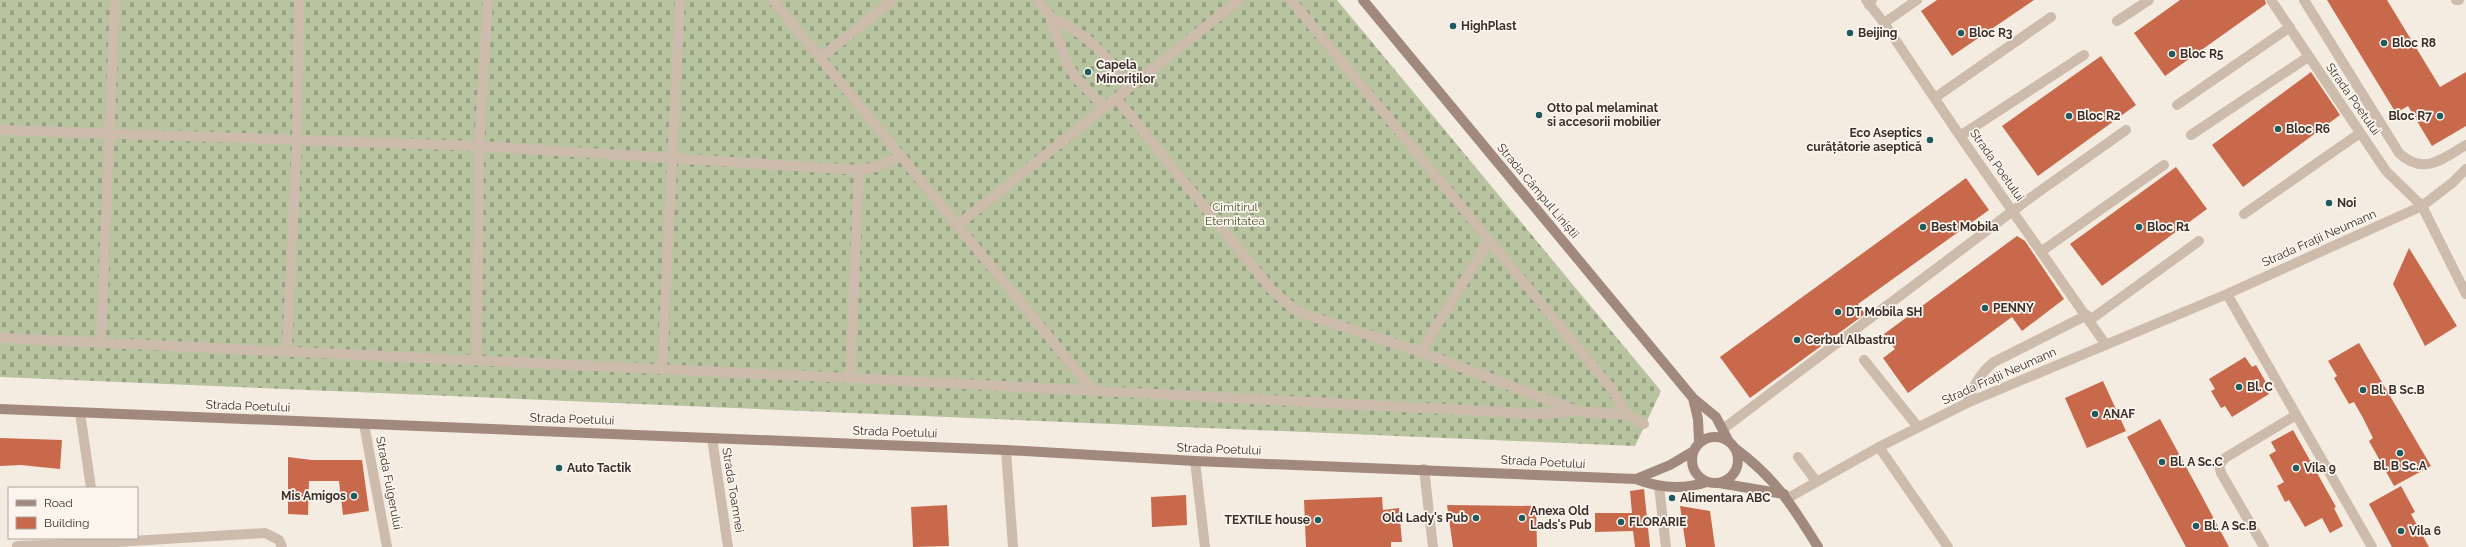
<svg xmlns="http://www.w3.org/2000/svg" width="2466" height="547" font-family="Raleway,sans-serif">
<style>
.cemetery{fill:url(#cemetery-stones)}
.building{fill:#c8694b}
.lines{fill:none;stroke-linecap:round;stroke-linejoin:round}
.lane{stroke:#cdbbac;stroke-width:10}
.street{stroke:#cdbbac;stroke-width:10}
.secondary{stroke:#a18a7d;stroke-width:10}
.poi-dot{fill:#1f5a5e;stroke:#fbf5ee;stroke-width:1.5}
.labels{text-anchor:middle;stroke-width:3.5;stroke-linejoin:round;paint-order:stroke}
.poi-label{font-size:12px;font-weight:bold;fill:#3b302b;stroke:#fbf5ee;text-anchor:start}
.street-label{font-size:12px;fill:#3b302b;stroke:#fbf5ee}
.park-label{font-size:12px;fill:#4a5a2e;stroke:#fbf5ee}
</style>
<defs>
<pattern id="cemetery-stones" width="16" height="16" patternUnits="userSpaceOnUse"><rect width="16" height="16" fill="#b8c4a0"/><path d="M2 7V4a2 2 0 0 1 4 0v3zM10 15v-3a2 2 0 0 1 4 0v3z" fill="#97a083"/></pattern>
</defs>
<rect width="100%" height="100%" fill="#f4ebe1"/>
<!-- cemetery -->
<path class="cemetery" d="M0,0h1337l324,391 -26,55 -1635,-69z"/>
<!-- building -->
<path class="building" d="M1937,0h97l-82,56 -31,-45z
M2180,0h85l1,4 -101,72 -31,-43z
M2327,0h60l53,87 26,-15v54l-34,20 -24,-40 -12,7z
M2101,56l35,49 -98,71 -36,-50z
M2311,72l29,43 -97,72 -31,-42z
M2176,167l31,42 -105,77 -32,-42z
M1966,178l23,32 -131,94 7,10 -115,84 -30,-41z
M2017,236l8,5 39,58 -42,32 -10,-14 -104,76 -25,-35 12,-9 -11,-15z
M2409,248l48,78 -32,20 -32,-62z
M2359,343l72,123 -37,20 -25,-45 4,-3 -10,-20 -9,-16 -5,2 -15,-26 3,-2 -9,-15z
M2245,357l7,10 4,-2 11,19 -3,2 5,8 -37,23 -7,-11 -4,2 -10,-17 4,-2 -6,-10z
M2103,381l23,50 -39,17 -22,-50z
M2160,419l37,68 32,60h-43l-59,-110z
M2293,430l43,77 -2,1 9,18 -13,7 -8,-15 -17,9 -16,-27 -4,2 -8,-16 7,-4 -15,-27 7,-4 -5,-9z
M0,438l62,2 -2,29 -39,-4 -21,1z
M288,457l24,3h50l7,51 -26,4 -4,-34h-30l-1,34 -20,-1z
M2401,486l14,26 -4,2 18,33h-37l-23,-43z
M1644,489l6,58h-15l-2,-16 -38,1v-19h37l-2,-22z
M1186,495l1,30 -35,2 -1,-30z
M1382,497l1,13 16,-2 3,34h-11v5h-85l-2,-47z
M947,505l2,41 -36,1 -2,-40z
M1447,505l89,1 1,41h-84z
M1680,506l30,5 5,36h-29z"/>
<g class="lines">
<!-- lane -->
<path class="lane" d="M1866,0l18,23 76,113 146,209
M2271,0l115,171 36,35
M2304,0l95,153c25,23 43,6 67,-8
M2456,0h3
M2117,21l32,-21
M1884,23l33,-23
M1936,97l115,-80
M2177,105l113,-78
M2191,135l117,-78
M1960,136l124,-81
M2244,214l116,-81
M2042,251l122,-86
M2090,320l109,-79
M1864,360l54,67
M1967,403c7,-18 12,-29 27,-41l93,-47
M80,413l11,75
M1723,429l303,-228 100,-71
M1798,457l18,24
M98,538l1,5 166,-10 14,7 3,7
M17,546l82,-3
M2264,547l-43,-74 -2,-8 6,-7 71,-43"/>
<!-- street -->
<path class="street" d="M773,0l321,392
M1037,0l13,16 16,45 10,17 29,30
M1291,0l320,388 16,27
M1869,5l3,-5
M1050,16c37,19 57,36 78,72
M820,58l73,-58
M1116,98l156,192 23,20 18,7 108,35 151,57
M0,130l479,16 380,24 17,-3 25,-11
M2422,206l44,88
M959,224l280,-224
M2227,294l145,253
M0,338l850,40 688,36 37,-3 52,4 17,9
M101,341l14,-341
M287,350l10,-209 2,-141
M1421,352l68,-112
M477,361l2,-215 9,-146
M662,370l18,-370
M850,378l9,-208
M364,424l23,123
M712,438l16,109
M1879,447l69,100
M1006,450l7,97
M1195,461l10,86
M1424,469l9,78
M1659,486l7,61
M1788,498l91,-51 88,-44 260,-109 195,-88 30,-23 14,-14"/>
<!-- secondary -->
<path class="secondary" d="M1363,0l330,398 23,19 12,23
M1693,398l5,21 1,23
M0,409l1006,41 189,11 441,18c23,9 47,11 71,3
M1692 460a23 23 0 1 1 46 0a23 23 0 1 1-46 0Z
M1736,449c40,30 56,56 82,98
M1636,479l34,-14 22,-13
M1719,483l65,11"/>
</g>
<!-- markers -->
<g class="poi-dot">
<circle cx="1453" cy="26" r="4"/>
<circle cx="1850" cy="33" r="4"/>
<circle cx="1961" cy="33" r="4"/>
<circle cx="2384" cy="43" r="4"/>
<circle cx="2172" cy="54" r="4"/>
<circle cx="1088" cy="72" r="4"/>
<circle cx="1539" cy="115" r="4"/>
<circle cx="2069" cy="116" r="4"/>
<circle cx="2440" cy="116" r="4"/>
<circle cx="2278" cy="129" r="4"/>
<circle cx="1930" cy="140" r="4"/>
<circle cx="2329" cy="203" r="4"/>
<circle cx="1923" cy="227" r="4"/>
<circle cx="2139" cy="227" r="4"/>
<circle cx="1985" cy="308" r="4"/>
<circle cx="1838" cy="312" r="4"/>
<circle cx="1797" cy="340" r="4"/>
<circle cx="2239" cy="387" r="4"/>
<circle cx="2363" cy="390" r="4"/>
<circle cx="2095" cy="414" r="4"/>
<circle cx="2400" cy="453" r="4"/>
<circle cx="2162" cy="462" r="4"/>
<circle cx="559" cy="468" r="4"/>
<circle cx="2296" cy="468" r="4"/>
<circle cx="354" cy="496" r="4"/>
<circle cx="1672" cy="498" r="4"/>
<circle cx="1476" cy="518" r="4"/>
<circle cx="1522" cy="518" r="4"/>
<circle cx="1318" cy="520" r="4"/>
<circle cx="1621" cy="522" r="4"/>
<circle cx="2196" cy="526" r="4"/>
<circle cx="2401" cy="531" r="4"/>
</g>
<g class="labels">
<!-- poi labels -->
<g class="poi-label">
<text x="1461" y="30">HighPlast</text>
<text x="1858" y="37">Beijing</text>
<text x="1969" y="37">Bloc R3</text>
<text x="2392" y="47">Bloc R8</text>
<text x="2180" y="58">Bloc R5</text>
<text x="1096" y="69">Capela<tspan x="1096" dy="14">Minoriților</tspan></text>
<text x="1547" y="112">Otto pal melaminat<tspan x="1547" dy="14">si accesorii mobilier</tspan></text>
<text x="2077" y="120">Bloc R2</text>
<text x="2432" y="120" text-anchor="end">Bloc R7</text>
<text x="2286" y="133">Bloc R6</text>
<text x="1922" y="137" text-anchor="end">Eco Aseptics<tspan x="1922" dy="14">curățătorie aseptică</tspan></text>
<text x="2337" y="207">Noi</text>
<text x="1931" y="231">Best Mobila</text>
<text x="2147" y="231">Bloc R1</text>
<text x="1993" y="312">PENNY</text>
<text x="1846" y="316">DT Mobila SH</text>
<text x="1805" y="344">Cerbul Albastru</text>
<text x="2247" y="391">Bl. C</text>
<text x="2371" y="394">Bl. B Sc.B</text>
<text x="2103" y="418">ANAF</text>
<text x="2170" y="466">Bl. A Sc.C</text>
<text x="2400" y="470" text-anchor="middle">Bl. B Sc.A</text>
<text x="567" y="472">Auto Tactik</text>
<text x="2304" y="472">Vila 9</text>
<text x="346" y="500" text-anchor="end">Mis Amigos</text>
<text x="1680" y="502">Alimentara ABC</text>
<text x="1530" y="515">Anexa Old<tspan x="1530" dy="14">Lads's Pub</tspan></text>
<text x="1468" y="522" text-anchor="end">Old Lady's Pub</text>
<text x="1310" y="524" text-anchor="end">TEXTILE house</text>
<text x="1629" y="526">FLORARIE</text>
<text x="2204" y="530">Bl. A Sc.B</text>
<text x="2409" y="535">Vila 6</text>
</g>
<!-- street labels -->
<g class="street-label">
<text transform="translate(2353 99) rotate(55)" y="4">Strada Poetului</text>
<text transform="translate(1997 165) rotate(55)" y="4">Strada Poetului</text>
<text transform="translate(1538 191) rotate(50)" y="4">Strada Câmpul Liniștii</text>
<text transform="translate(2319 238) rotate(-24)" y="4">Strada Frații Neumann</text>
<text transform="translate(1999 376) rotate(-24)" y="4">Strada Frații Neumann</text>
<text transform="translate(248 406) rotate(2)" y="4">Strada Poetului</text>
<text transform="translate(572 419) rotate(2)" y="4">Strada Poetului</text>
<text transform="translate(895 432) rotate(2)" y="4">Strada Poetului</text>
<text transform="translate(1219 449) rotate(2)" y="4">Strada Poetului</text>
<text transform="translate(1543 462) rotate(3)" y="4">Strada Poetului</text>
<text transform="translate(389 483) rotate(79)" y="4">Strada Fulgerului</text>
<text transform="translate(733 490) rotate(81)" y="4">Strada Toamnei</text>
</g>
<!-- park labels -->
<g class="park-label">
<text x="1235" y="211">Cimitirul<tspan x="1235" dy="14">Eternitatea</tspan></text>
</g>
</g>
<!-- legend -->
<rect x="8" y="487" width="130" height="52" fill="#fbf5ee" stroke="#aea6a0"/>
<rect x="16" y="500" width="20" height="6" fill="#a18a7d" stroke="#aea6a0"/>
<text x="44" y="507" font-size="12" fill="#3b302b">Road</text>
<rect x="16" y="517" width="20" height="12" fill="#c8694b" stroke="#aea6a0"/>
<text x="44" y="527" font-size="12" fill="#3b302b">Building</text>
</svg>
